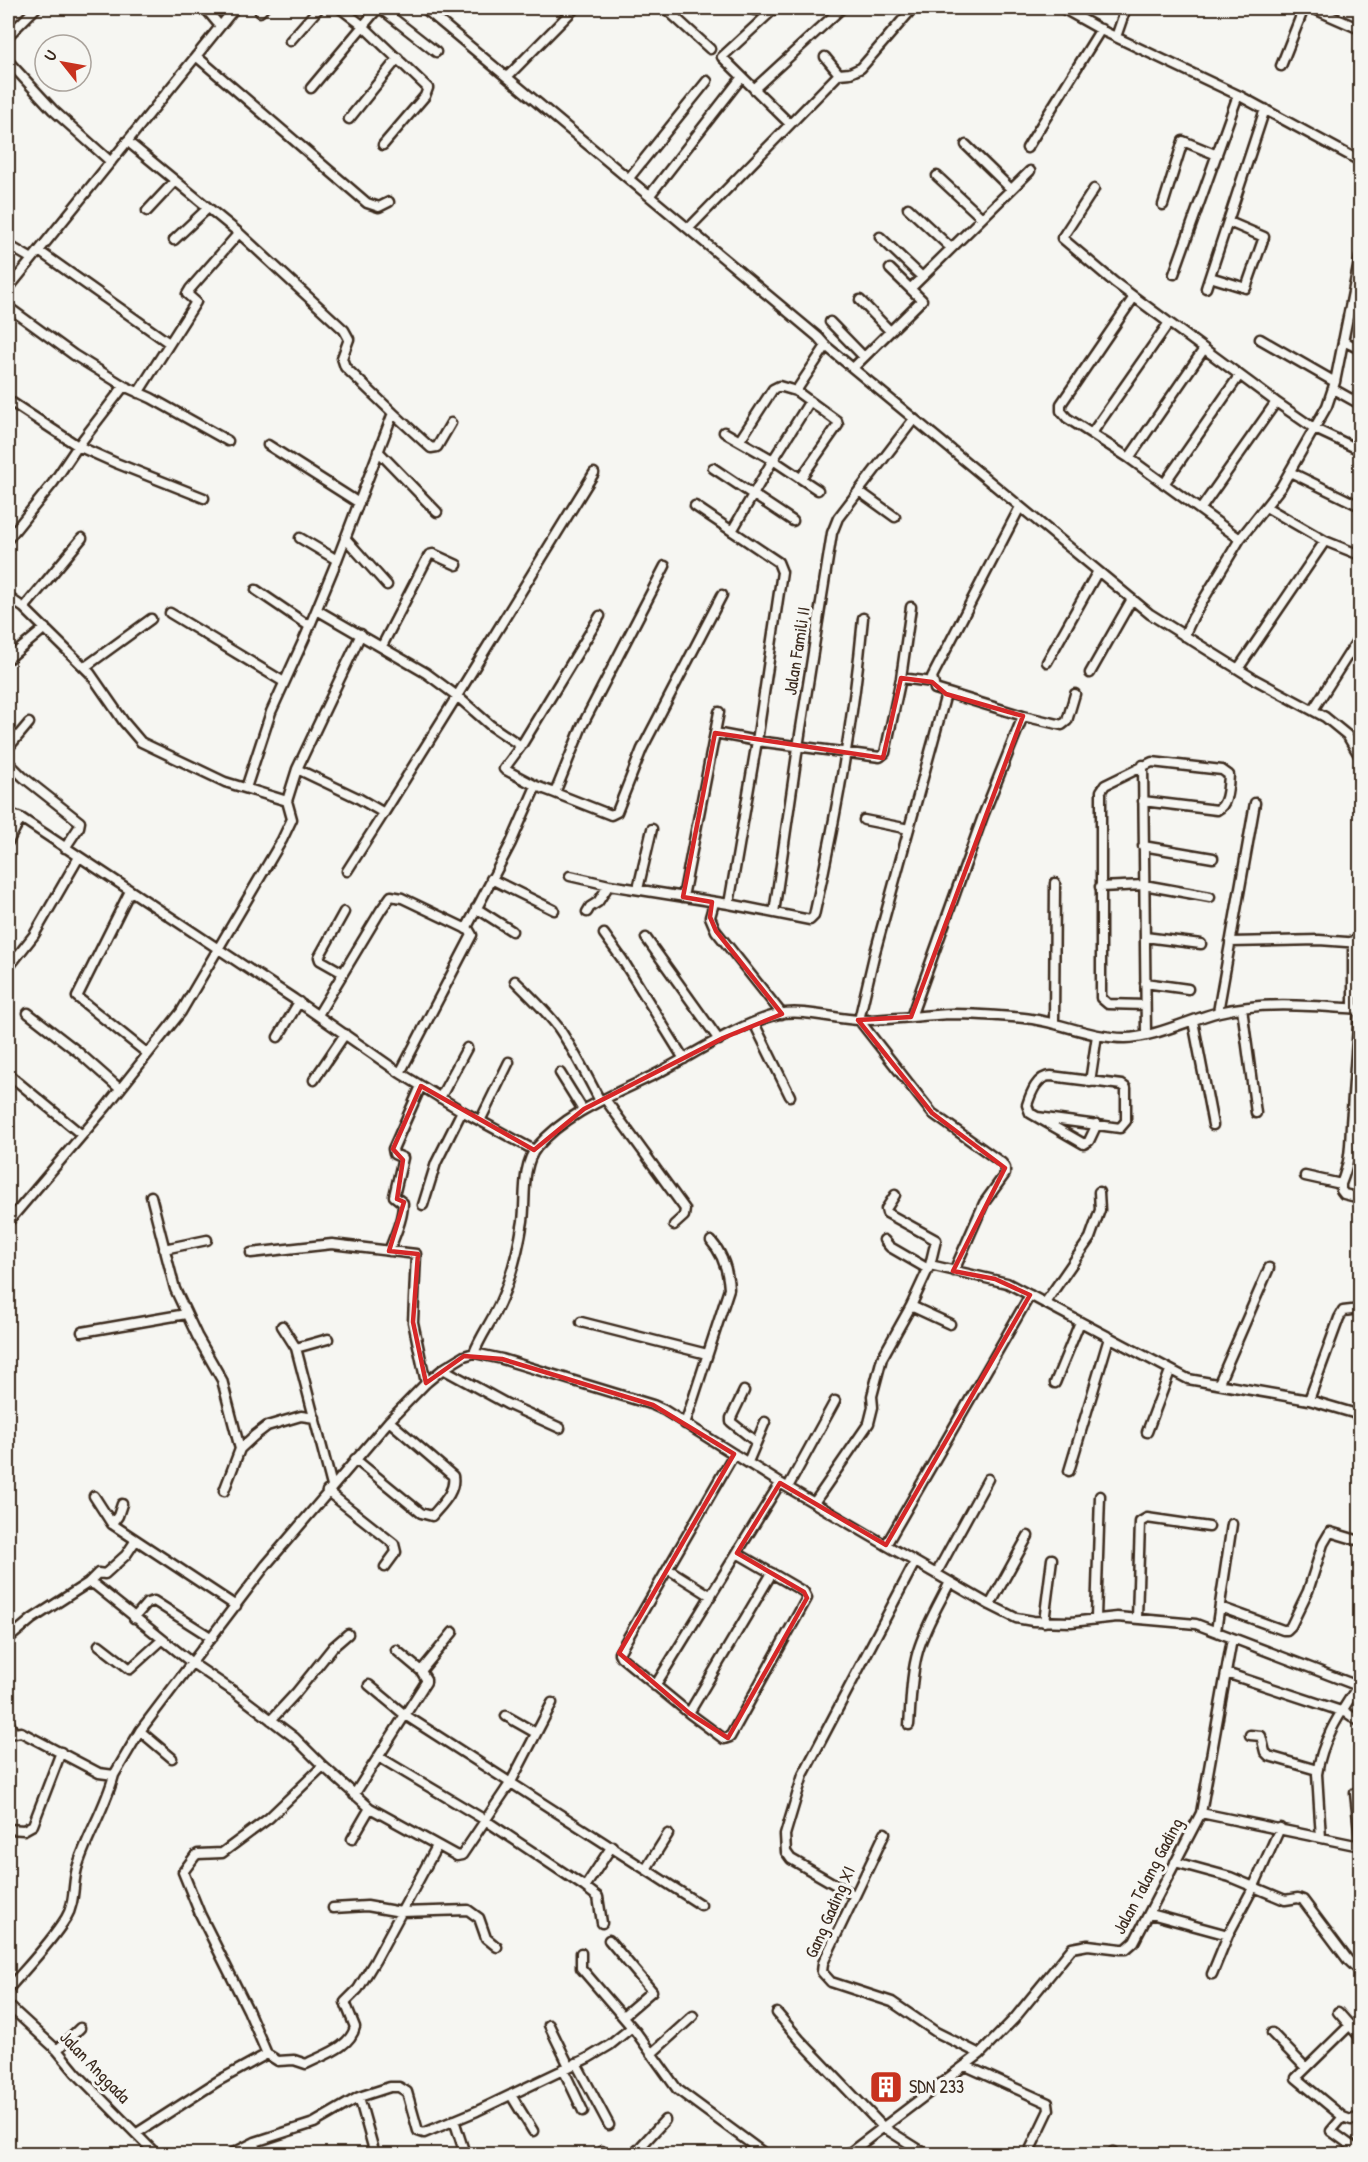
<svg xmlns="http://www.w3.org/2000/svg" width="1368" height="2162" font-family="'Patrick Hand',sans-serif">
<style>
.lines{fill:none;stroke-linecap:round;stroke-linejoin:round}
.street-casing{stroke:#3b2a1e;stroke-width:13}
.street{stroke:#f6f6f2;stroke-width:8}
.marked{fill:none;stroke:#d62828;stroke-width:4.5;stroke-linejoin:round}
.labels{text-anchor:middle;stroke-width:6;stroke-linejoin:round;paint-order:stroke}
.street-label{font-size:18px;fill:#3b2a1e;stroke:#f6f6f2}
.poi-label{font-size:18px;fill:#3b2a1e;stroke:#f6f6f2;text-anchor:start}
</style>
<rect width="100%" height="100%" fill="#f6f6f2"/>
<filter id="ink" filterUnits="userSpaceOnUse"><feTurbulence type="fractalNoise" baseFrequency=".0167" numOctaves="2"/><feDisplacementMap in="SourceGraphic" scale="12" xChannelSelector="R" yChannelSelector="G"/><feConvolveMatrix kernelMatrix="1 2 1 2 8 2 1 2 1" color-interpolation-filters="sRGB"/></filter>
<g filter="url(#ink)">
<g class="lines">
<defs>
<path id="street" d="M205,8l15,18
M340,8l22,17 66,63 -3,8 -42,49
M380,8l56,44
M424,8l394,329 8,9 324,268 104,65 71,38 22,18 13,22
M665,8l45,41
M775,8l-53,49 68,67
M1062,8l43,24 133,63 122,66
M1312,8l48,21
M754,10l2,-2
M260,12l4,-4
M8,36l28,-28
M1116,37l10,-29
M290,41l29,-33
M196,56l171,147 12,4 10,-5
M825,57l14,17
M8,61l45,49 58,52
M1281,66l23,-58
M507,77l68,-69
M311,88l67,-80
M754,89l88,-81
M349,119l49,-61
M127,141l112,92 105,97 5,9 -7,19 3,9 48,46 -56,147 -31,75 -35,77 -25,76
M966,145l45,44
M1027,148l74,-119
M937,176l45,42
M629,178l78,-97
M1094,189l-32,49 52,44 162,120 39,27 45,21
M650,195l92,-118
M1163,205l20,-64 34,14
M908,208l43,40
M8,210v5
M147,211l28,-30
M689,228l150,-154 11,-1 11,-5 52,-60
M880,237l42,40
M174,240l34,-32
M8,245l24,14
M39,251l130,92
M1174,274l64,-179
M1210,277l36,11 18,-51 -35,-15
M911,288l119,-117
M1206,288l59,-179
M8,289l227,-281
M1134,297l-73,107v7l6,7 62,40 111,81
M860,300l30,31
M8,307l66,48 50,31
M830,322l34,35
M1260,339l75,43
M1343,341l17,8
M853,368l69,-68 -32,-31
M1333,389l27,15
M796,391l30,-45
M138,393l58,-91 -9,-8 3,-5 49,-56
M8,400l70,46 -25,37 -45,56
M393,413l38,35 6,-1 14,-24
M724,432l49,28 45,30
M1092,433l76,-109
M740,440l33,-51 6,-3 17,5 41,30 1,4 -37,53
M268,445l91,58
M378,451l59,61
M1129,458l75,-109
M713,468l80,53
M1290,472l70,34
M1164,484l75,-108
M859,491l36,26
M204,498l-88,-35 -38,-17 46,-60 27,12 77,43
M1200,510l76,-108
M732,531l41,-71 37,-59
M300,538l37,22
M345,538l42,47
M1325,541l35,14
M256,590l53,36
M8,597l16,11 66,65 34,49 17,20 84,40 62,19 5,18 -10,21 -101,172 -75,95 -98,115
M24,608l58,-70
M317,610l109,63 31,23 137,-223
M170,613l114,69
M600,616l-79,130 -17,23 32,17 19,7 27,-67 83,-160
M1184,636l9,-19 47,-78 41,-52 46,-81 8,-24 25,-125
M382,646l47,-91 4,-1 24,11
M8,659l37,-31
M1047,662l51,-91
M85,667l66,-48
M1238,669l87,-128 -59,-34
M1090,673l42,-74
M901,678l31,4
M946,694l-72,262 -15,64 73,93 70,50 3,5v6l-21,29 -30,68
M1313,710l47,-74
M1023,716l39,9 5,-4 8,-27
M715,733l42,8 123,16 5,-4 16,-75 10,-71
M8,748l21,-25
M8,762l15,15 57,45 -1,5 -14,21
M1143,765l3,269
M297,769l61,29 26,15 -37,58
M555,793l56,22 6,-3 25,-63 80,-154
M287,801l10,-32 64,-135
M1143,801l74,9c11,-5 11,-23 12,-35l-7,-5 -70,-8 -47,23 -4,6v207l7,6 37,1
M8,813l13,5 273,181 106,74 62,38 72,39
M384,813l73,-117 33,29 31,21
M864,820l45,9
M8,842l13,-24
M1143,846l70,12
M570,876l39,9 120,19 28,-163 25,-169 -4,-10 -83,-56
M491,879l63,31
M1100,887l44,-2 66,12
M638,889l14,-60
M130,891l-53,106 71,57
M683,897l36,-185
M714,903l-4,14 6,14 66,83
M729,904l81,16 4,-4c22,-98 40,-198 49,-298
M476,908l36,23
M587,912l3,-5 8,-5 11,-17
M774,913l24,-166 34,-214 6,-15 76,-99
M466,929l45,-86 25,-57
M604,934l18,25 62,100
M1145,937l56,7
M646,938l73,102
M1353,941v67
M1230,942l89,-2 41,3
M8,968l26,-33 45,-78
M343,973l-23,-13 -1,-3 25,-45
M515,981c15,15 30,29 43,46 16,23 29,49 42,74
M1145,983l43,6
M1242,1008l14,105
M1218,1012l37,-209
M28,1013l49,38 43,38
M318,1015l63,-105 10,-14 11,2 67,32 3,5 -72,138
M911,1017l72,-201 40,-100 -88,-27 -3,-12 88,-170
M1193,1021l20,104
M754,1023l36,73
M1054,1023l1,-140
M278,1037l21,-35
M560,1073l23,37
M8,1074l74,61
M314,1080l31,-46
M1090,1082l7,-47
M440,1098l27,-50
M605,1099l80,110 -1,7 -10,9
M1037,1117l83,11 6,-7v-33l-4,-3 -71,-9c-14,0 -20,17 -24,29l3,8 54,31 5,-3 8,-17
M480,1121l29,-59
M1305,1176l36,8c12,-30 8,-43 11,-73 2,-34 5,-68 7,-102
M1341,1184v6l3,4 16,4
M895,1195l-9,14 1,4 49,27 -6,25
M151,1196l24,93 22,47 25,44 18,69
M423,1205l13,-42 26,-52
M884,1240l6,7 38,22
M164,1249l43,-9
M389,1251c6,-16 14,-32 14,-48l-9,-7 9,-38 -9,-4 -1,-5 28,-63
M251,1253l81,-9 84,10 -3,68 13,61
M1045,1303l45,-65 10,-28 -1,-18
M911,1306l39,18
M581,1322l126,32
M282,1326l14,22 36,138
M82,1332l104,-18
M296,1348l32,-9
M474,1353c5,-13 13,-25 20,-38 15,-29 24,-62 29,-94 3,-22 -2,-55 14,-74 29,-34 74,-51 115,-71 40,-20 83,-51 127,-62 24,-5 56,5 81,6 31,0 62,-5 93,-6 23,0 47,2 71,4 34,3 66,20 101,20 28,0 66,-19 94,-26 46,-11 95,-6 141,-3
M443,1369l64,35 53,24
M1055,1383l25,-61
M1219,1383l50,-115
M744,1391l-13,27v4l25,20
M1309,1400l30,-82 4,-7 17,-2
M685,1424l44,-135c-1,-17 -6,-35 -18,-48
M1147,1432l23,-61
M734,1454l-115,199 2,4 68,56 35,26 6,-2 77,-139 -3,-6 -67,-39
M355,1459l66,54 11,3c9,-11 24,-24 21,-40l-64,-55
M748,1462l17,-40
M1069,1471l40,-133
M788,1487l47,-86
M224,1491l16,-42 14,-13 13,-10 34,-10 14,2
M327,1491l67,53 2,8 -11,15
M94,1496l18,28 124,82
M814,1503l55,-80 4,-16 -1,-11 10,-38 29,-52 19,-41 77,18 181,96 121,21 51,15
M112,1524l6,-8 4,-12
M886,1545l144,-250
M668,1569l43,27
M936,1574l52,-95
M88,1583l10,-10 7,1 21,-19 10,-15
M990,1605l38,-69
M1220,1607l63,23h4l4,-4 17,-35 15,-47 7,-12 30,9
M134,1618l13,-15 7,-2 58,37
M1096,1618l4,-122
M1137,1618l3,-96 7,-4 62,9
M1044,1622l8,-63
M1216,1631l16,-107
M8,1639l24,-20 56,-36 7,2 97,78 44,30 59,45 28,28 47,42 87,48 5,-1 49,-73 41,-79
M99,1645l31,24 32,-29
M421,1671l32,-39
M1226,1673l121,40 13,9
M369,1685l36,30 296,190
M655,1686l125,-203
M689,1713l83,-140
M506,1716l30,17
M8,1720l5,12
M271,1720l25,-27 37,-46 15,-13
M909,1725c2,-24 2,-51 9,-74 7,-24 21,-47 32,-69
M140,1731l32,27
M8,1734l13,-2 78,41 15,2 26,-44 126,-166 123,-144 37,-38 17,-14 21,-13 10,-3 28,6 151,46 11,5 116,73 106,62 104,60 26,13 17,3 38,1 46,-5 79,7 162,62
M1250,1735l11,1 4,16 4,4 48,14
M379,1757l106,63 100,67 27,-41
M1355,1793l5,46
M354,1795l72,-113v-3l-5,-8 -25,-21
M1201,1813l159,33
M8,1829l16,1 9,-5 28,-73
M885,1833l-62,130 -1,9 9,10 61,20 44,30 44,22
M1321,1838l-4,-64c5,-35 24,-62 43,-91
M352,1839l18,-31
M1175,1862l55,15 55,23 13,-2 5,2 45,60 12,11
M646,1869l22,-35
M585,1887l13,10 4,26
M855,1896l-64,-37 -5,-7 -1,-17 18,-60 112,-213
M333,1908l34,-2 34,6 67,-2 11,8 7,20 11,9
M1151,1914l77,21 -16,39
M1228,1935l26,-49 26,-58
M609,1940l43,51 -29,25
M581,1953v15l55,64 41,57 88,65
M8,1989c19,-22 42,-45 58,-71 10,-16 6,-36 12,-53 10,-31 28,-59 36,-90
M8,2005l49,45 19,23 80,81
M1338,2012l22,25
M777,2013l23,27 83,87 43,27
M549,2025l20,41
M1272,2033l34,35
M57,2050l23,-22
M267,2054l-19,-44 -48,-96 -17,-42 12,-16 3,-2 24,-1 47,-35 54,-52
M651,2054l42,-38
M576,2063l33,62
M966,2066l82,37 1,7 -21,44
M563,2069l20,42
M511,2095l22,36
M359,2097l16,57
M1343,2117l-47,-39 54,-53
M1360,2117l-9,3 -8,-3 -12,14 29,21
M454,2120l11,34
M137,2133l81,-52 49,-27 11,7 16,-1 12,4c17,-9 44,-16 49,-37l-10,-25 13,-13 17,-28 62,-115
M255,2142l2,12
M602,2151l3,3
M231,2154l24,-12 59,-19 45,-26 31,-10h9l8,5 11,39 6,2 53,-22 111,-53 22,-13 22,-18
M634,2154l31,-34
M848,2154l132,-100 34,-35 58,-71 16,-3 33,4h5l8,-7 67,-129 31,-174
M1112,2154l1,-2"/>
</defs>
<!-- street casing -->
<use href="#street" class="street-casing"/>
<!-- street -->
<use href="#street" class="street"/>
</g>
</g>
<!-- marked area -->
<path class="marked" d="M901,678l31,4 14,12 77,22 -112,301 -53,3 74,93 73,55 -52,103 42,8 35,16 -144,250 -106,-62 -43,70 67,39 3,6 -79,140 -39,-25 -70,-60 115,-199 -81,-49 -151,-46 -38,-3 -38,27 -13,-61 5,-68 -29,-3 15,-49 -7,-3 6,-39 -10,-11 28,-63 113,64 50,-41 139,-71 59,-24 -66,-83 -6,-14 2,-15 -29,-5 32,-164 168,25z"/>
<!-- icons -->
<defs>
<symbol id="building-square" viewBox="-11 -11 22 22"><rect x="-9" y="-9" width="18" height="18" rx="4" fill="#c8321e" stroke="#f6f6f2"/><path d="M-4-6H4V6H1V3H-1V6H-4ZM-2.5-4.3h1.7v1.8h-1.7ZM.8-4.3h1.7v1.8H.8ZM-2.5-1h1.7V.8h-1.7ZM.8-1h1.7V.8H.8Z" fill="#fff"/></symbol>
</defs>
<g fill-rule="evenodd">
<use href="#building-square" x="867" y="2068" width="38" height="38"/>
</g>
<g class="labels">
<!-- street labels -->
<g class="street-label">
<text transform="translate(797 651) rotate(-81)" y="6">Jalan Famili II</text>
<text transform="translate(1148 1876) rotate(-62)" y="6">Jalan Talang Gading</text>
<text transform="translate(830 1912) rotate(-66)" y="6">Gang Gading XI</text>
<text transform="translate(95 2067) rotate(46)" y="6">Jalan Anggada</text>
</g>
<!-- poi labels -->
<g class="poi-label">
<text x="909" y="2093">SDN 233</text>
</g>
</g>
<!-- margin -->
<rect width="1368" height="2162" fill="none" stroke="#f6f6f2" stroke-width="30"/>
<rect x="15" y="15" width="1338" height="2132" fill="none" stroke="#3b2a1e" stroke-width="2" filter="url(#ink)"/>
<!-- north arrow -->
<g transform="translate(63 63) rotate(301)"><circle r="28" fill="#f6f6f2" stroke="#aba49d" stroke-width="1.5"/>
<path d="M0-4.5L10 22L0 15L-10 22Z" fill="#c8321e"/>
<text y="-9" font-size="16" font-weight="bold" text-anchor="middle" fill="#3b2a1e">U</text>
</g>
</svg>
